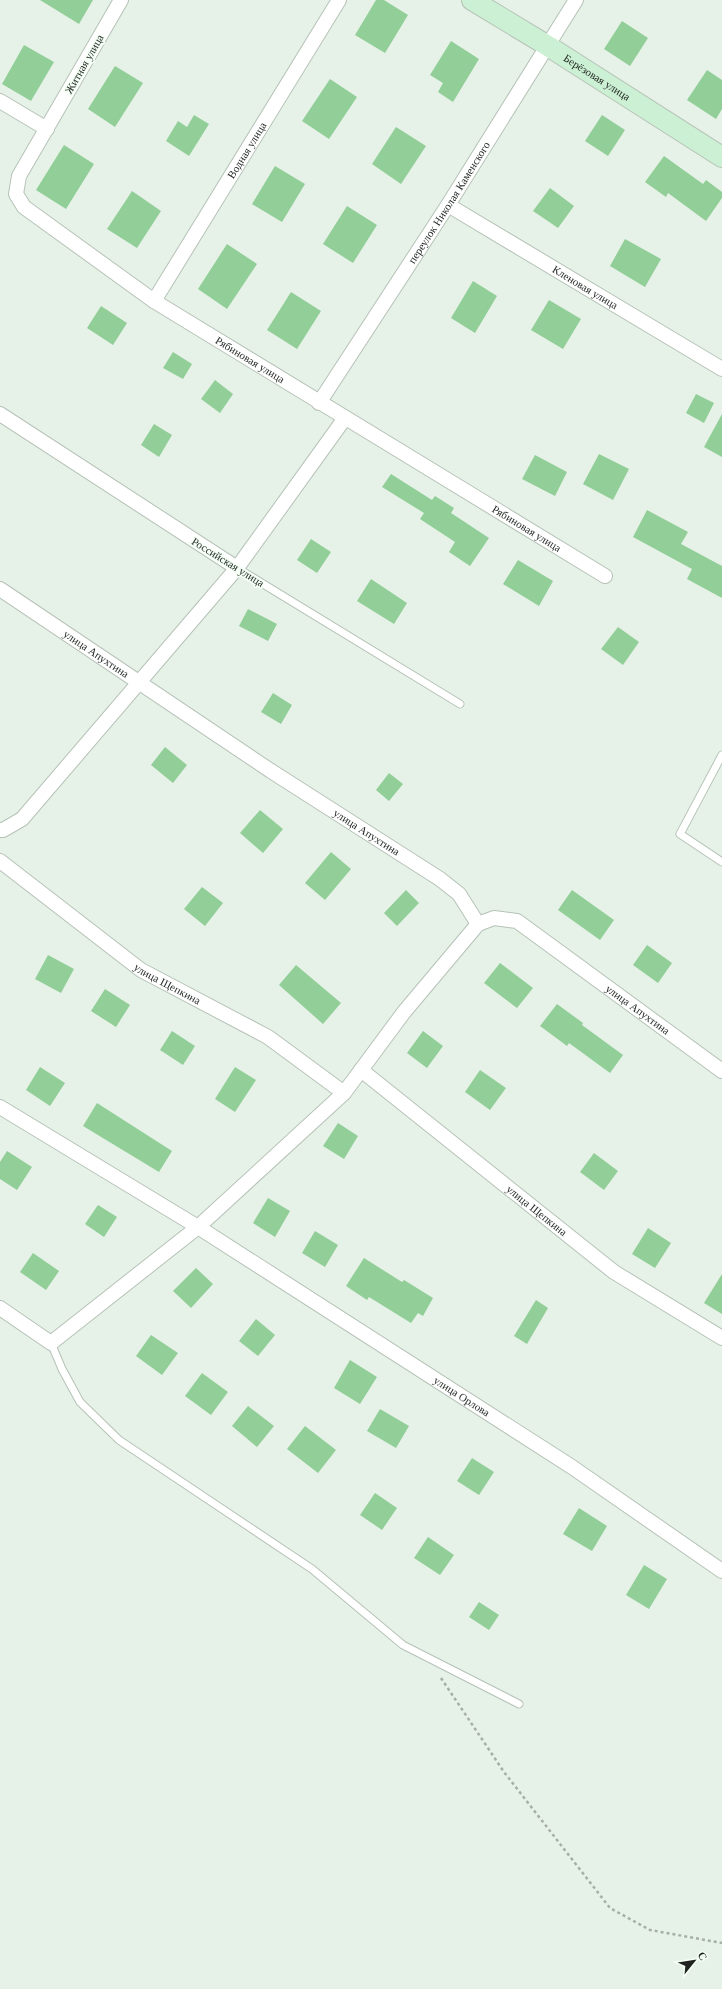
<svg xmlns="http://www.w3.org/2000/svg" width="722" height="1989" font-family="'Times New Roman',serif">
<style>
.building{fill:#91ce98}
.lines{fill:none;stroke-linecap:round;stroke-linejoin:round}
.service-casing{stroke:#b6c2b7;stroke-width:9}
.minor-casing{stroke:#b6c2b7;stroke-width:16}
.secondary-casing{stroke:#b6c2b7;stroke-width:22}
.path{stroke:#a5afa6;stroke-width:2.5;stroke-dasharray:3 3;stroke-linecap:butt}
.service{stroke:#fff;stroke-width:7}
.minor{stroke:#fff;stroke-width:14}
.secondary{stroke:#ccf0d3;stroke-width:20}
.labels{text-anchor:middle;stroke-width:3.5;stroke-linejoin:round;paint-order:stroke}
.street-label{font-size:11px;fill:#1f2420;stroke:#f5fff5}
</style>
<rect width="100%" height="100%" fill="#e6f2e7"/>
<!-- building -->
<path class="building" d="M40,0h53l-14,24z
M376,0h8l24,15 -23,38 -30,-18z
M622,21l26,17 -18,28 -26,-17z
M451,41l28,18 -26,43 -15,-10 5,-9 -13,-8z
M24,45l30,17 -23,39 -29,-17z
M115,66l28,17 -28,44 -27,-18z
M707,70l15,10v29l-6,10 -29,-19z
M330,79l27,18 -28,42 -27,-18z
M194,115l15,9 -20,32 -23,-15 12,-20 9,6z
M602,115l23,15 -17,26 -23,-15z
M396,127l30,19 -25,38 -29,-20z
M64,145l30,19 -28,45 -30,-19z
M664,156l39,28 3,-4 16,12v6l-16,23 -38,-28 -2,4 -21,-15z
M275,166l30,18 -23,38 -30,-18z
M550,188l24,18 -16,22 -25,-17z
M132,191l29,20 -24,37 -30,-19z
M347,206l30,19 -24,38 -30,-19z
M625,239l36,20 -16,28 -35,-21z
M227,244l30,20 -30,45 -29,-20z
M473,281l24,15 -22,37 -24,-15z
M291,292l30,19 -24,38 -30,-19z
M549,300l32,19 -18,30 -32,-19z
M101,306l26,17 -14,22 -26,-17z
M173,352l19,12 -9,15 -20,-11z
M215,380l18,14 -13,19 -19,-14z
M696,394l18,9 -10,20 -18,-10z
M722,414v43l-18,-10z
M154,424l18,11 -13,22 -18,-12z
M599,454l30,15 -16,31 -30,-16z
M535,455l32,17 -12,24 -33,-17z
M391,474l41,26 3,-4 19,12 -3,5 38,25 -19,28 -21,-14 6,-10 -35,-23 4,-6 -42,-26z
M647,510l41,22 -7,12 41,22v32l-35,-19 5,-10 -59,-32z
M311,539l20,13 -14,21 -20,-13z
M518,560l35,21 -14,25 -36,-22z
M371,579l36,24 -13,21 -37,-23z
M248,609l29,15 -9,17 -29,-15z
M618,627l21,15 -16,23 -22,-16z
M273,693l19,12 -11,19 -20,-12z
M165,747l22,18 -14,18 -22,-18z
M389,773l14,11 -14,17 -13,-11z
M260,810l23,19 -20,24 -23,-20z
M331,852l20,17 -26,31 -20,-17z
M202,887l21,16 -18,23 -21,-17z
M406,890l13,13 -22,23 -13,-13z
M572,890l42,30 -14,20 -42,-30z
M647,945l25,18 -14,20 -25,-18z
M48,955l26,14 -13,24 -26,-14z
M500,963l33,25 -16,20 -33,-25z
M296,965l45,38 -18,21 -44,-39z
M105,989l25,16 -14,22 -25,-16z
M557,1004l26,19 -1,2 41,30 -13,18 -41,-30 -2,3 -27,-20z
M172,1031l23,15 -12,19 -23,-15z
M423,1031l20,15 -16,22 -20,-15z
M40,1067l25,16 -15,23 -24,-16z
M235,1067l21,13 -21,32 -20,-13z
M480,1070l26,18 -16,22 -25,-18z
M97,1103l75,48 -13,21 -76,-46z
M338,1123l20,13 -14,23 -21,-13z
M7,1151l25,16 -15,23 -17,-11v-17z
M594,1153l24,18 -14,19 -24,-18z
M268,1198l22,13 -15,26 -22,-14z
M98,1205l19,12 -13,20 -19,-13z
M648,1228l23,15 -16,25 -23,-14z
M315,1231l23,14 -13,22 -23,-14z
M33,1253l26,18 -13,19 -26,-18z
M364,1258l38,24 2,-2 29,18 -10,18 -5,-3 -7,10 -42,-26 -2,3 -21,-14z
M196,1268l17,16 -22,24 -18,-17z
M722,1274v40l-18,-11z
M536,1300l12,8 -21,36 -13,-8z
M256,1319l19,16 -17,21 -19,-15z
M151,1335l27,18 -16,22 -26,-19z
M350,1360l27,17 -17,27 -26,-16z
M202,1373l26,19 -17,23 -26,-19z
M248,1406l26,20 -17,21 -25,-21z
M380,1409l29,17 -13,22 -29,-17z
M305,1426l31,24 -18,23 -31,-24z
M472,1458l22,14 -15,23 -22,-14z
M375,1493l22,15 -15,22 -22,-15z
M579,1508l28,18 -15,25 -29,-17z
M428,1537l26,18 -14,20 -26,-17z
M644,1565l23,14 -18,30 -23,-14z
M479,1602l20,13 -10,15 -20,-13z"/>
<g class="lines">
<defs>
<path id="service" d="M237,568l223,136
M722,755l-42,79 42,28
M51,1343l11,26 18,33 39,38 193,129 91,76 116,59"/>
<g id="minor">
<path id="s1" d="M121,0l-102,176 -3,18 8,13 130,94 451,275"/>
<path d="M0,101l47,28"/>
<path id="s2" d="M448,205l274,164"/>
<path id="s3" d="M154,301l185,-301"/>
<path id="s4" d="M319,403l129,-198 128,-205"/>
<path d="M0,414l237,154"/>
<path id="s5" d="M0,589l271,182 169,108 19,15 19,30"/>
<path d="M0,830h3l19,-11 215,-251 108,-150"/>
<path id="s6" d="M0,861l141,109 127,67 76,56"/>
<path id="s7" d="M478,924l16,-6 23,3 205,150"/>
<path id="s8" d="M361,1070l253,202 108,66"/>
<path id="s9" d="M0,1107l198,120 374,240 150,104"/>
<path d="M0,1308l51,35 147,-116 146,-134 60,-81 74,-88"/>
</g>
<g id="secondary">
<path id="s10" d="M472,0l76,46 174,111"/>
</g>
</defs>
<!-- service casing -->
<use href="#service" class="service-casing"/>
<!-- minor casing -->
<use href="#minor" class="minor-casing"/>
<!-- secondary casing -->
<use href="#secondary" class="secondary-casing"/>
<!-- path -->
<path class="path" d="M441,1678l63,94 106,136 40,22 72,13"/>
<!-- service -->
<use href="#service" class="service"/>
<!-- minor -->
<use href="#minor" class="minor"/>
<!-- secondary -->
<use href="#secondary" class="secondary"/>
</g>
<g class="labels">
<!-- street labels -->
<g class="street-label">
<text transform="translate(84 64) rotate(-60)" y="4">Житная улица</text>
<text dy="4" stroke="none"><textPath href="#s10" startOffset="147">Берёзовая улица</textPath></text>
<text dy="4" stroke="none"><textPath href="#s3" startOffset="177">Водная улица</textPath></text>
<text dy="4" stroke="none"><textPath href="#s4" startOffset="239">переулок Николая Каменского</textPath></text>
<text dy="4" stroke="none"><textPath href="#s2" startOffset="160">Кленовая улица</textPath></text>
<text dy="4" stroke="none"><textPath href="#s1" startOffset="510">Рябиновая улица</textPath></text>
<text dy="4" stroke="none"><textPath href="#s1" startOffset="834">Рябиновая улица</textPath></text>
<text transform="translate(228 562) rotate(32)" y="4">Российская улица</text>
<text dy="4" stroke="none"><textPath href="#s5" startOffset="116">улица Апухтина</textPath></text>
<text dy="4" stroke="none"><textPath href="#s5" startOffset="440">улица Апухтина</textPath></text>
<text dy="4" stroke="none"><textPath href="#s6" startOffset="208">улица Щепкина</textPath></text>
<text dy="4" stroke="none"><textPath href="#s7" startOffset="190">улица Апухтина</textPath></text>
<text dy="4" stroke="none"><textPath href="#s8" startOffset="225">улица Щепкина</textPath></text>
<text dy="4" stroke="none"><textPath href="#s9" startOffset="545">улица Орлова</textPath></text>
</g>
</g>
<!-- north arrow -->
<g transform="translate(694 1961) rotate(60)" stroke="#f5fff5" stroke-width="3" paint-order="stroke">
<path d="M0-3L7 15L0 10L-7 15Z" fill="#1f2420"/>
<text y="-6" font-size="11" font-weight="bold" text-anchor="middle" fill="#1f2420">С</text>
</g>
</svg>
